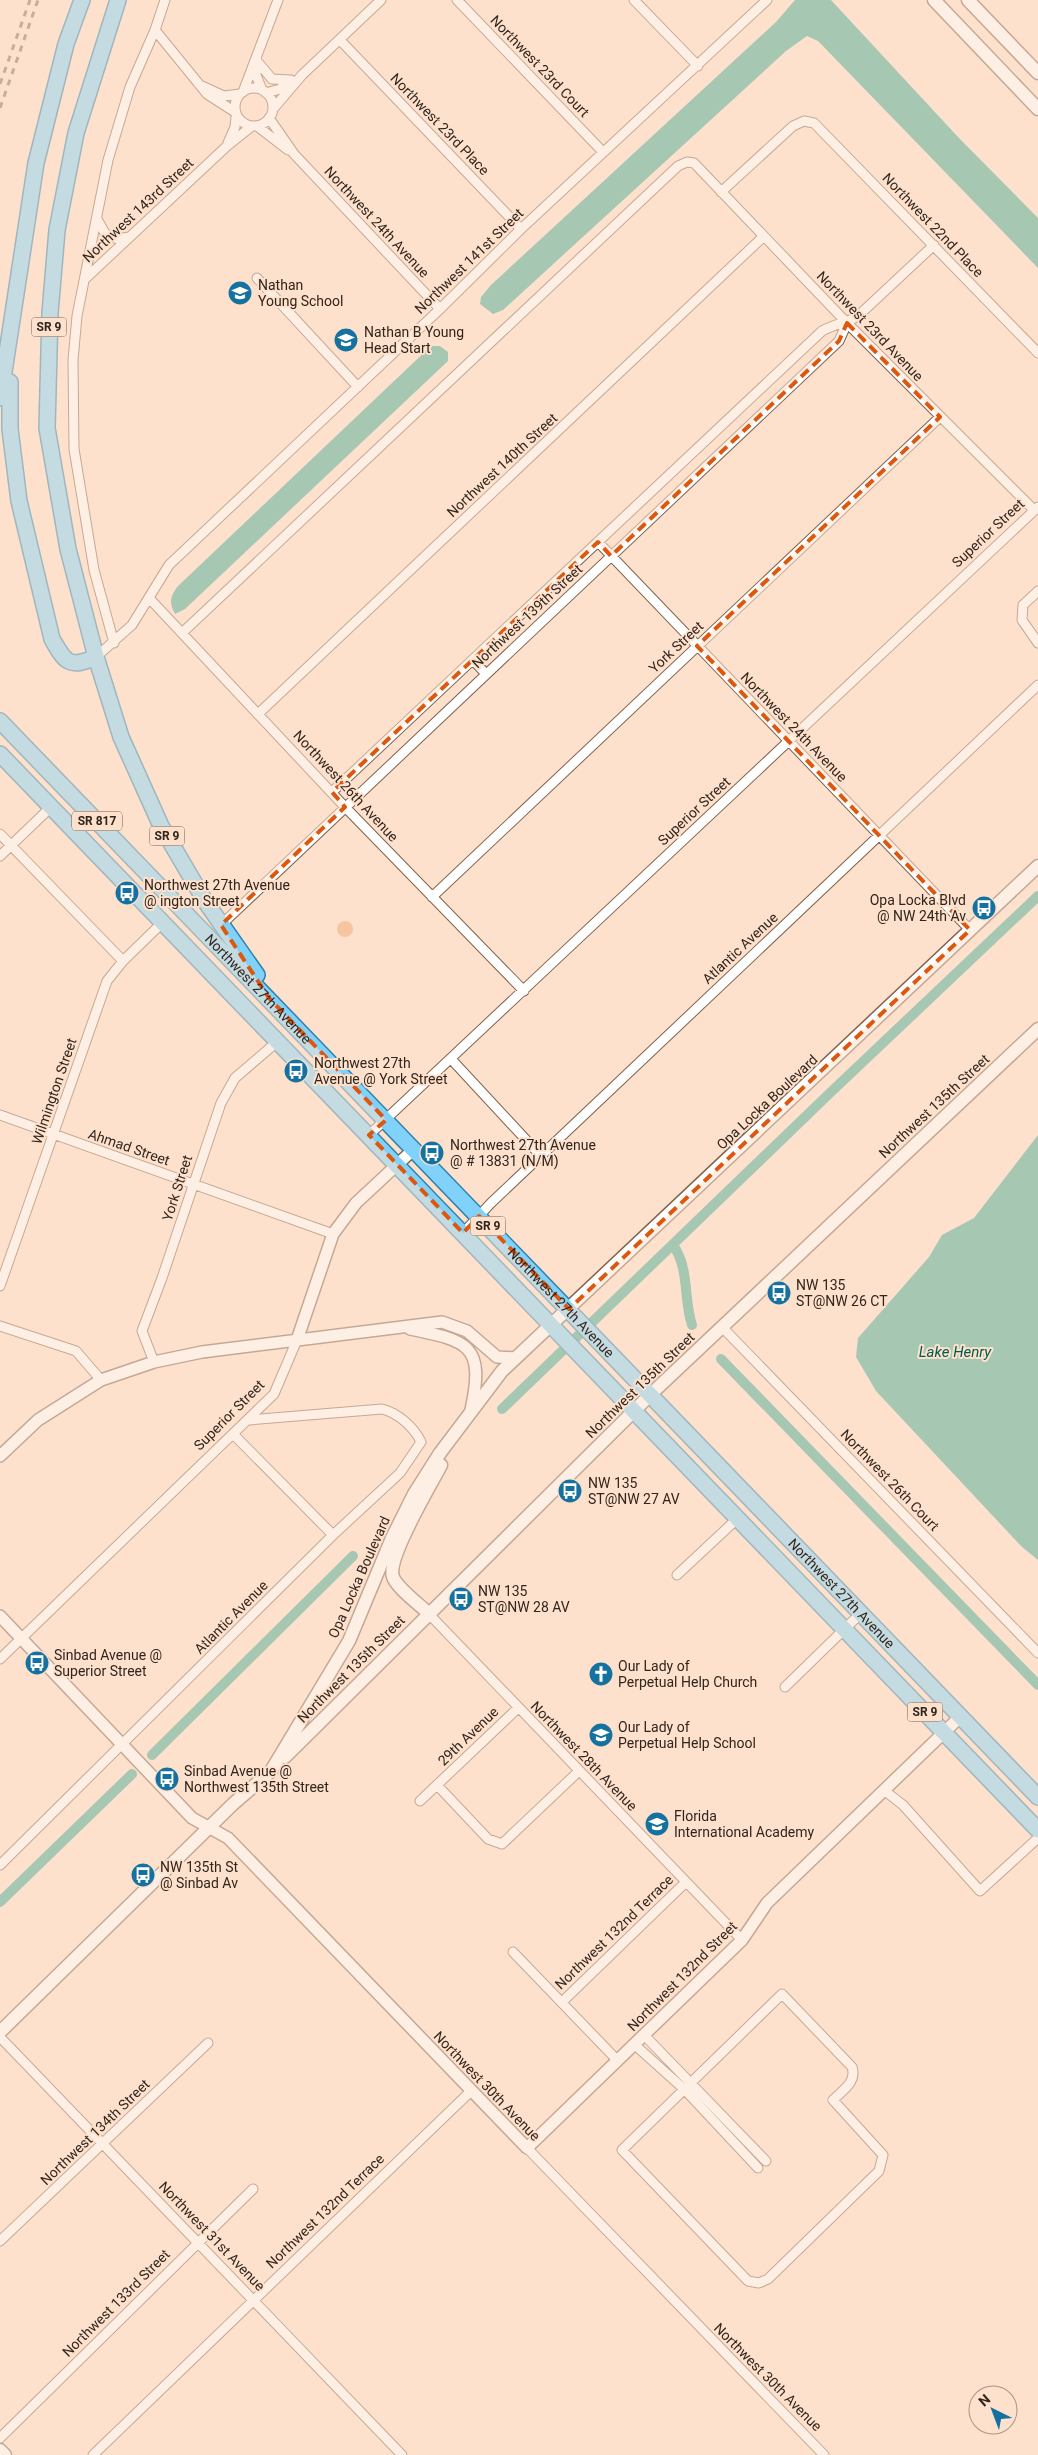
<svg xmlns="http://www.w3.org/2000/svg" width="1038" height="2455" font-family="Roboto,sans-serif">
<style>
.green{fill:#f7c4a0}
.water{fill:#3da691}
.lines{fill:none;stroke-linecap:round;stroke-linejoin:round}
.canal{stroke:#3da691;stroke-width:10}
.minor-casing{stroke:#81634d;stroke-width:11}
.tertiary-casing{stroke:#81634d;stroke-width:14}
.secondary-casing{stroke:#81634d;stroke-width:15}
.primary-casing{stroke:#2e82ab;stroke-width:18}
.minor{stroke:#fff;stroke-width:9}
.tertiary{stroke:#fff;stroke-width:11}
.secondary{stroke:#fff;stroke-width:12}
.primary{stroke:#81d2fb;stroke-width:15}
.rail{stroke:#826f62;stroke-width:3;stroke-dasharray:6 6;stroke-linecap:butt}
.marked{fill:none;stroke:#df560d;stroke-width:4;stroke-dasharray:10 6;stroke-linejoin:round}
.labels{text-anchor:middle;stroke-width:4;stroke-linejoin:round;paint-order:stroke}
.shield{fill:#fde1cd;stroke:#6e5d50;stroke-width:1}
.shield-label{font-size:12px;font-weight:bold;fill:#31241b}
.street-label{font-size:14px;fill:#31241b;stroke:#fde1cd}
.poi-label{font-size:14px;fill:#31241b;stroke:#fde1cd;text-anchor:start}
.water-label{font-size:15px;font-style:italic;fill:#005c4e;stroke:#fde1cd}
</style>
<rect width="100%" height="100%" fill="#fde1cd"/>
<!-- green -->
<path class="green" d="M337 929a8 8 0 1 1 16 0a8 8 0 1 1-16 0Z"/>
<!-- water -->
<path class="water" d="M795,0h36l127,137 80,81v50l-220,-227 -11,-5 -21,15 -283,259 -10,4 -13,-10 1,-7 10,-12 285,-263z
M431,346h9l8,6v9l-263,248 -10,5c-6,-11 -5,-17 2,-27z
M1038,1135v425l-17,-14 -145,-155 -20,-34 2,-19 71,-81 13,-22 32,-17z"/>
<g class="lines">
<!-- canal -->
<path class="canal" d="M673,1245c17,24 10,53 19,80
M721,1359l317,326
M502,1409l330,-318 206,-195
M152,1755l201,-199
M0,1902l132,-128"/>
<defs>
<path id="minor" d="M457,0l146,152
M634,0l64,66
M155,30l52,64 28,18
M340,40l181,189
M256,60l16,19 18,1
M256,63v12l6,15
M202,86l22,10 16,-2
M235 107a19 19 0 1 1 38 0a19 19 0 1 1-38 0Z
M243,92l35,-92
M266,93l14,-4 11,-9
M273,109l29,-34 79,-75
M269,118l25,36 146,155
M257,126l31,24
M228,143l7,-16 1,-10
M721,192l72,-66 11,-5 10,2 224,230
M97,219l9,16 12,4 11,-2
M86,278l141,-132 25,-20
M257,278l101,109
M598,542l372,388
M1038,591l-15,14 -1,15 16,23
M149,598l196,209 179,184
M182,633l496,-467 9,-4 7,1 153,160 187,187
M114,643l-20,-73 -20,-121 -1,-89 4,-44 31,-156 22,-73 25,-57 10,-30
M96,657l36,-32 37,-60 271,-256 81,-80 246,-229
M473,660l13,14
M258,714l506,-478
M332,792l490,-461c12,-7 25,-8 36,-15l76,-71
M0,834l123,127
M0,856l51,-49
M432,897l508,-480
M221,925l618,-584 8,-18
M452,1060l89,96
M0,1115l333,119
M369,1135l669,-628
M463,1233l28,-30 547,-518
M0,1286l107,-305 16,-20 40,-39
M0,1326l76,25 25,29
M722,1327l316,326
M154,1362l-12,-31 20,-53 59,-175 14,-25 43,-37
M233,1434l100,101
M677,1575l61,-57
M428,1613l314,327
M0,1659l274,-265 23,-54
M785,1687l76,-74
M437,1785l51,54 14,5 77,-73
M885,1791l18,14 77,86 58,-53
M420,1801l98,-93
M0,1865l333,-330 67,-62 21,-31c-7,-15 -23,-29 -39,-33l-133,11
M513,1952l105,109
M782,1994l70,73c5,15 -9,23 -19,33l50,55 -4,16 -111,108 -9,4 -11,-2 -126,-131z
M562,2002l124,-120
M645,2036l121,125
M0,2037l402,418
M635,2045l50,45 73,78
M527,2148l297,307
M0,2241l208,-198
M0,2438l253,-249
M93,2455l377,-363"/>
<path id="tertiary" d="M410,1329c59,12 75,16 61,81
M297,1340l36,-106 23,-31 58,-54
M0,1456l38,-36 63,-40 53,-18 48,-10 240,-30 25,9 30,26 18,1
M0,1616l192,202 36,20 299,310 215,-208 25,-37 194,-187"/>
<path id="secondary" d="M934,0l104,109
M968,0l70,73
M428,1613c-9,-9 -31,-25 -35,-36 -7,-19 38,-92 48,-112
M285,1757l366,-363 387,-365
M0,2032l233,-228 38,-33 78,-130 43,-103 22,-44 26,-41 62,-82 536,-505
M0,2450l5,5"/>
<g id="primary">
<path d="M118,0l-42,133 -19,97 -7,83 -3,115 21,121 28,108 25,80 40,89 44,75 52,74"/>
<path d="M10,382v47l9,72 33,138c13,23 17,30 44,18"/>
<path d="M0,398l36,-235 30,-119 16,-44"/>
<path id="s1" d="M0,721l1038,1076"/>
<path d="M0,754l1038,1076"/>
</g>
</defs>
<!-- minor casing -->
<use href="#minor" class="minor-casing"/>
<!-- tertiary casing -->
<use href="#tertiary" class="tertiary-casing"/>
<!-- secondary casing -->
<use href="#secondary" class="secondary-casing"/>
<!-- primary casing -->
<use href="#primary" class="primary-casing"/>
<!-- minor -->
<use href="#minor" class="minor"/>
<!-- tertiary -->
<use href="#tertiary" class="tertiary"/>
<!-- secondary -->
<use href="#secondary" class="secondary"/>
<!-- primary -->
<use href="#primary" class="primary"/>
<!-- rail -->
<path class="rail" d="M0,84l30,-84
M0,108l38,-108"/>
</g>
<!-- marked area -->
<path d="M0 0H1038V2455H0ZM847,323l93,94 -243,229 273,284 -401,379 -90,-93 -16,17 -94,-98 17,-15 -117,-122 -48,-73 124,-118 -13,-15 266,-250 13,14 228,-215z" fill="#fde1cd" fill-opacity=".55" fill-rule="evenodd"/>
<path class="marked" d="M847,323l93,94 -243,229 273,284 -401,379 -90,-93 -16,17 -94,-98 17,-15 -117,-122 -48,-73 124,-118 -13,-15 266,-250 13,14 228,-215z"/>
<!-- icons -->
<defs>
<symbol id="school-disc" viewBox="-11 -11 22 22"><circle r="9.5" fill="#1572a0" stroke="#fde1cd"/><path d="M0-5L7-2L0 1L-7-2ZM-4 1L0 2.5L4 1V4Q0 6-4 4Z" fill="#fff"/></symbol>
<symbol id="bus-disc" viewBox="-11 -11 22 22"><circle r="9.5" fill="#1572a0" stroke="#fde1cd"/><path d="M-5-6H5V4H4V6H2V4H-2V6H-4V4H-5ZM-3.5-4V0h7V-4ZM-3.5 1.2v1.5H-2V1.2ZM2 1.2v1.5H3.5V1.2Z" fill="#fff"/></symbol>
<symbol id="church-disc" viewBox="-11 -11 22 22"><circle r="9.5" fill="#1572a0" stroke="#fde1cd"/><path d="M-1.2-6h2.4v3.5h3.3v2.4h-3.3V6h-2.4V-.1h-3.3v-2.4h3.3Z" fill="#fff"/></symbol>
</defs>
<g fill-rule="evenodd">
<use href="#school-disc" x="226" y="279" width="28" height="28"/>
<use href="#school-disc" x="332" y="326" width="28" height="28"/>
<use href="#bus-disc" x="113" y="879" width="28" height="28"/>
<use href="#bus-disc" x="970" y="894" width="28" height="28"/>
<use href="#bus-disc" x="282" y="1057" width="28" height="28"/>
<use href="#bus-disc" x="418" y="1139" width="28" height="28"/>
<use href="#bus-disc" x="765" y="1279" width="28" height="28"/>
<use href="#bus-disc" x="556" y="1477" width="28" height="28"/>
<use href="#bus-disc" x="447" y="1585" width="28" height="28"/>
<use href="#bus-disc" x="23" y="1649" width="28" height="28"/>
<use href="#church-disc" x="587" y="1660" width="28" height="28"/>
<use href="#school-disc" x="587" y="1721" width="28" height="28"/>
<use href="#bus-disc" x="153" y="1765" width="28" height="28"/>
<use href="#school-disc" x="643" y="1810" width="28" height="28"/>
<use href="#bus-disc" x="129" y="1861" width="28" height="28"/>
</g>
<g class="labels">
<!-- shield labels -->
<g class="shield">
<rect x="31.5" y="317.5" width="35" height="19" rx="4"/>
<rect x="72" y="811.5" width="50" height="19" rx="4"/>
<rect x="149.5" y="826.5" width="35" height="19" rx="4"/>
<rect x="470.5" y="1216.5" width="35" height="19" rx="4"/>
<rect x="907.5" y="1702.5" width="35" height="19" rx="4"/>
</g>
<g class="shield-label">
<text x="49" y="331">SR 9</text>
<text x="97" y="825">SR 817</text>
<text x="167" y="840">SR 9</text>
<text x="488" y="1230">SR 9</text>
<text x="925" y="1716">SR 9</text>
</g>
<!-- street labels -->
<g class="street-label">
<text transform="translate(540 66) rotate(46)" y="5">Northwest 23rd Court</text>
<text transform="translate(440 124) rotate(46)" y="5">Northwest 23rd Place</text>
<text transform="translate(138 210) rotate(-43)" y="5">Northwest 143rd Street</text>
<text transform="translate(377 222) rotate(47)" y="5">Northwest 24th Avenue</text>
<text transform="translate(933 225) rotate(46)" y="5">Northwest 22nd Place</text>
<text transform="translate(469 261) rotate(-44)" y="5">Northwest 141st Street</text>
<text transform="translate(870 326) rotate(46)" y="5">Northwest 23rd Avenue</text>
<text transform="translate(502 465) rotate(-43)" y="5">Northwest 140th Street</text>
<text transform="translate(988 533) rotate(-43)" y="5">Superior Street</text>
<text transform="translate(527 616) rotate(-43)" y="5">Northwest 139th Street</text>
<text transform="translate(676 647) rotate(-43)" y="5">York Street</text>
<text transform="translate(794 727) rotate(46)" y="5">Northwest 24th Avenue</text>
<text transform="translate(346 786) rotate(47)" y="5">Northwest 26th Avenue</text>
<text transform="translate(694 811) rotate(-43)" y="5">Superior Street</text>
<text transform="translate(740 948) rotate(-43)" y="5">Atlantic Avenue</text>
<text dy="5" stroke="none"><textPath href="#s1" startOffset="372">Northwest 27th Avenue</textPath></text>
<text transform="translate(54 1091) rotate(-71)" y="5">Wilmington Street</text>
<text transform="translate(767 1102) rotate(-43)" y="5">Opa Locka Boulevard</text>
<text transform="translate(934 1106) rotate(-43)" y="5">Northwest 135th Street</text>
<text transform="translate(129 1147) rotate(19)" y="5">Ahmad Street</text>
<text transform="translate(177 1188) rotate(-72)" y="5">York Street</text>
<text dy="5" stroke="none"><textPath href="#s1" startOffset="808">Northwest 27th Avenue</textPath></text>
<text transform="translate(640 1385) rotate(-44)" y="5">Northwest 135th Street</text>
<text transform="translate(229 1415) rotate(-45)" y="5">Superior Street</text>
<text transform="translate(890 1480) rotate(46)" y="5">Northwest 26th Court</text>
<text transform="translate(359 1577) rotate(-66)" y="5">Opa Locka Boulevard</text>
<text dy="5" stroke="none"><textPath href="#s1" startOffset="1212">Northwest 27th Avenue</textPath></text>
<text transform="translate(231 1617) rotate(-45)" y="5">Atlantic Avenue</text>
<text transform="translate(351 1669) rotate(-45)" y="5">Northwest 135th Street</text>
<text transform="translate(468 1736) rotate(-44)" y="5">29th Avenue</text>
<text transform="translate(584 1756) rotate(46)" y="5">Northwest 28th Avenue</text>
<text transform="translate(614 1932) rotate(-44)" y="5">Northwest 132nd Terrace</text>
<text transform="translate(682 1976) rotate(-45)" y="5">Northwest 132nd Street</text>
<text transform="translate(487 2086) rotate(46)" y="5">Northwest 30th Avenue</text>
<text transform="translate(95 2132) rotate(-44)" y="5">Northwest 134th Street</text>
<text transform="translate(325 2211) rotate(-44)" y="5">Northwest 132nd Terrace</text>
<text transform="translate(212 2236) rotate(46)" y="5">Northwest 31st Avenue</text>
<text transform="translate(116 2303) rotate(-45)" y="5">Northwest 133rd Street</text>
<text transform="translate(768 2377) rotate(45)" y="5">Northwest 30th Avenue</text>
</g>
<!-- poi labels -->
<g class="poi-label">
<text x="258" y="290">Nathan<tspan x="258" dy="16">Young School</tspan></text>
<text x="364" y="337">Nathan B Young<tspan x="364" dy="16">Head Start</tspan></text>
<text x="144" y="890">Northwest 27th Avenue<tspan x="144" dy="16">@ ington Street</tspan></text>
<text x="966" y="905" text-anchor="end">Opa Locka Blvd<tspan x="966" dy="16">@ NW 24th Av</tspan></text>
<text x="314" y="1068">Northwest 27th<tspan x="314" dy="16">Avenue @ York Street</tspan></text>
<text x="450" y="1150">Northwest 27th Avenue<tspan x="450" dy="16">@ # 13831 (N/M)</tspan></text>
<text x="796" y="1290">NW 135<tspan x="796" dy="16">ST@NW 26 CT</tspan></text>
<text x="588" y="1488">NW 135<tspan x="588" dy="16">ST@NW 27 AV</tspan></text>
<text x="478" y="1596">NW 135<tspan x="478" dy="16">ST@NW 28 AV</tspan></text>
<text x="54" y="1660">Sinbad Avenue @<tspan x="54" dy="16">Superior Street</tspan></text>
<text x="618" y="1671">Our Lady of<tspan x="618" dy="16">Perpetual Help Church</tspan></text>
<text x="618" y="1732">Our Lady of<tspan x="618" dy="16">Perpetual Help School</tspan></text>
<text x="184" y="1776">Sinbad Avenue @<tspan x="184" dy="16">Northwest 135th Street</tspan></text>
<text x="674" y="1821">Florida<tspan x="674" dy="16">International Academy</tspan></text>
<text x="160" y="1872">NW 135th St<tspan x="160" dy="16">@ Sinbad Av</tspan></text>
</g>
<!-- water labels -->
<g class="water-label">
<text x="955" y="1357">Lake Henry</text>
</g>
</g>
<!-- north arrow -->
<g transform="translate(993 2410) rotate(318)"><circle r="24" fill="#fde1cd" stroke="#ab9586"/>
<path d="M0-4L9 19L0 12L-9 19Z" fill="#1572a0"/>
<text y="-8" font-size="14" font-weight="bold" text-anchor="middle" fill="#31241b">N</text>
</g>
</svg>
